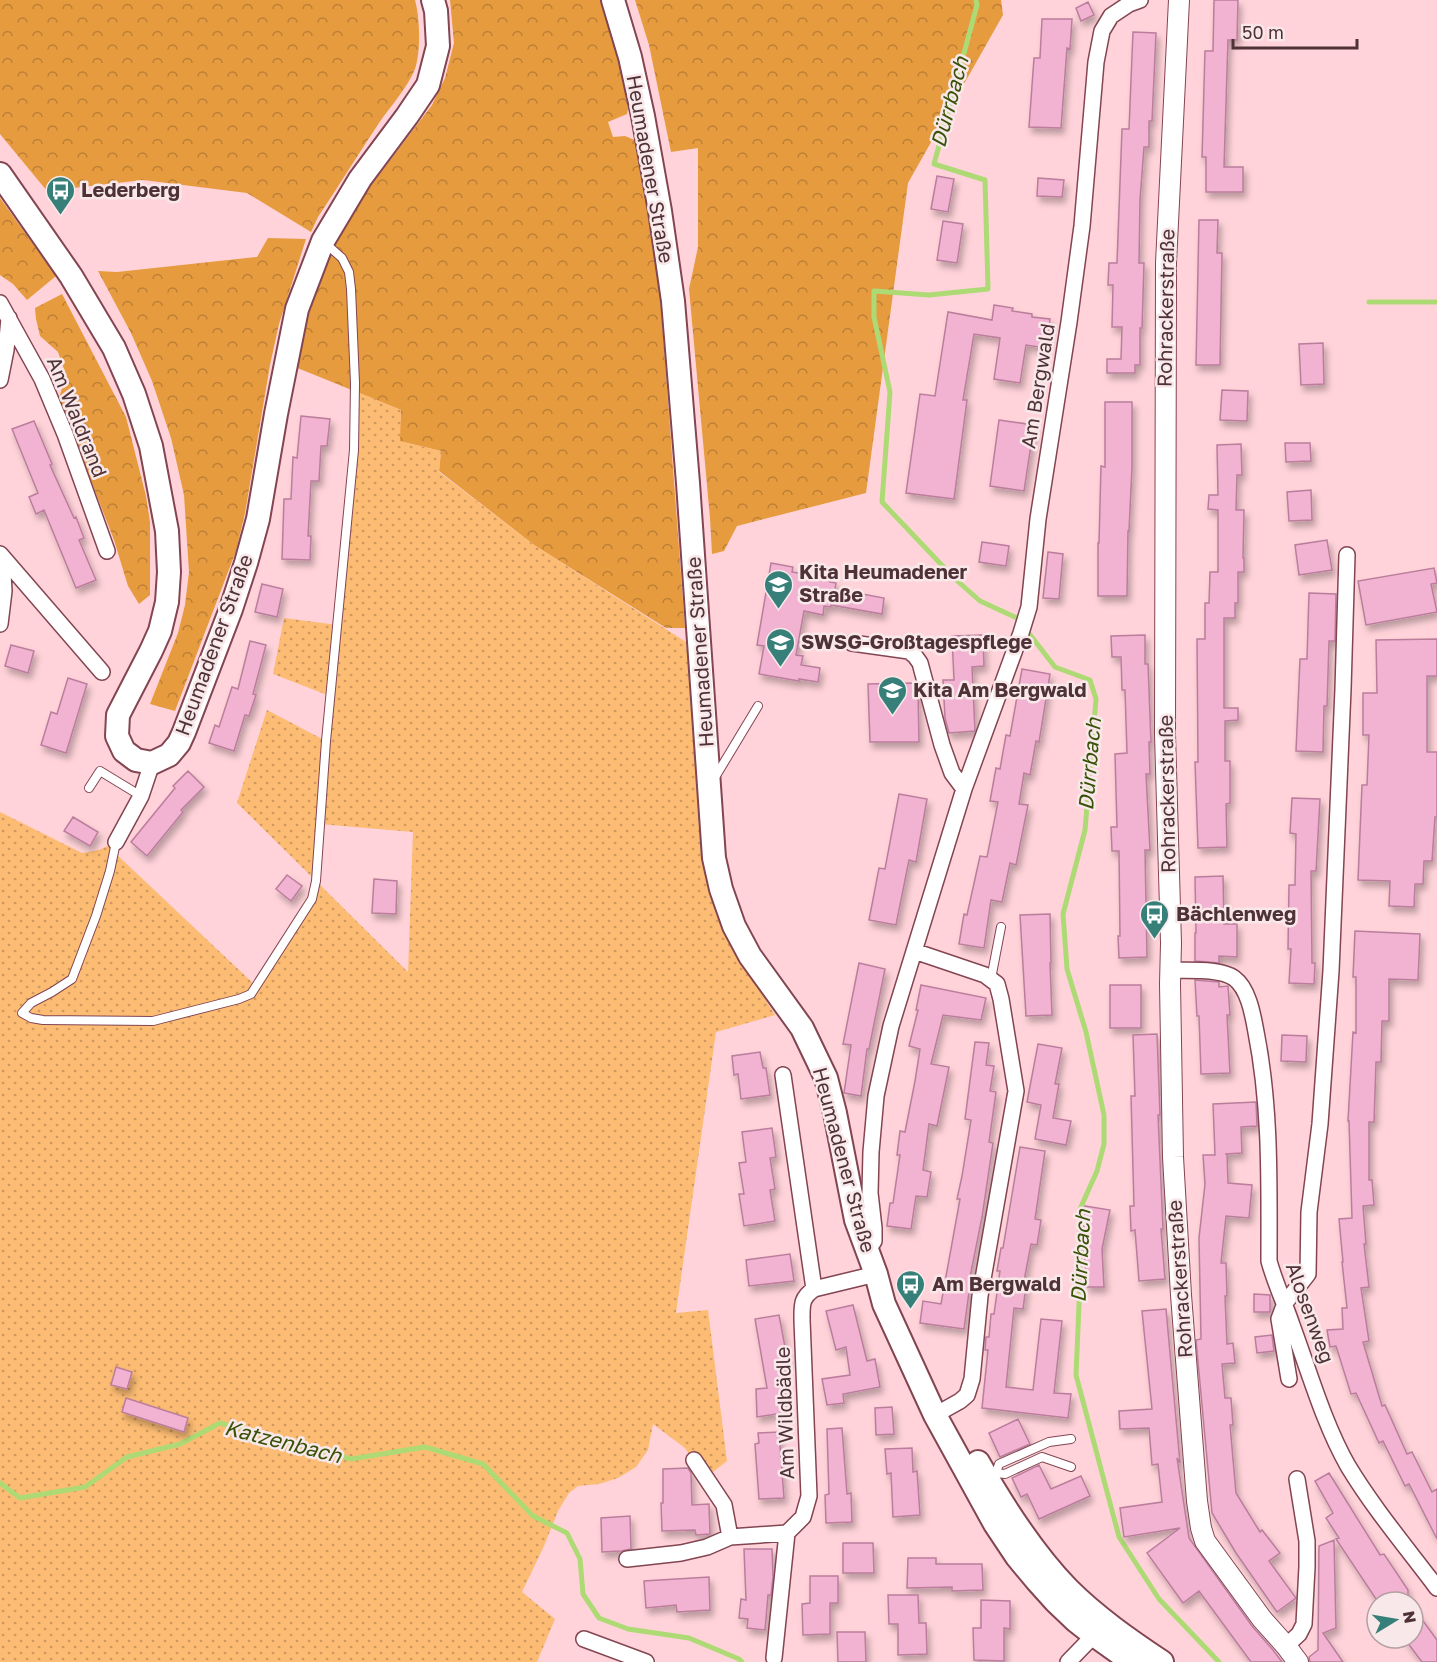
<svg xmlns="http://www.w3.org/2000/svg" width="1437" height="1662" font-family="'Golos Text',sans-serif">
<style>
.forest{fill:url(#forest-crowns)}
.park{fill:url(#park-dots);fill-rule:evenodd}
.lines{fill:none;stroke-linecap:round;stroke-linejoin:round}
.stream{stroke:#aeda75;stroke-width:5}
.building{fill:#f2b2d1;stroke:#ba7e9c;stroke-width:1.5;filter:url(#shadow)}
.service-casing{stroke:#824551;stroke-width:10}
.minor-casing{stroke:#824551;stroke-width:18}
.tertiary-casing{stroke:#824551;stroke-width:22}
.secondary-casing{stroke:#824551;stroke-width:26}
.service{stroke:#fff;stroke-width:8}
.minor{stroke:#fff;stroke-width:15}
.tertiary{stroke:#fff;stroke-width:20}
.secondary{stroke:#fff;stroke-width:22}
.labels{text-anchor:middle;stroke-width:5;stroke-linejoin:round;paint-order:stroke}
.street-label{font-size:20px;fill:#4f3237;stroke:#f8e8ea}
.poi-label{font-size:20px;font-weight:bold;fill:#4f3237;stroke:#f8e8ea;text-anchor:start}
.water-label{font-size:21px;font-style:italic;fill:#385208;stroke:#f8e8ea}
</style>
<defs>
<pattern id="forest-crowns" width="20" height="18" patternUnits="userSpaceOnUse" patternTransform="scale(1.5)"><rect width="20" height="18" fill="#e69b3f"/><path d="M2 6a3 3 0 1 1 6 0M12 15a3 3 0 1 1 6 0" fill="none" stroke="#bd7f36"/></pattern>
<pattern id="park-dots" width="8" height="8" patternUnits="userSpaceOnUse" patternTransform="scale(1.5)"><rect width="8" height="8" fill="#fdbc73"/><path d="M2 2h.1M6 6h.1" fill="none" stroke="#cf995f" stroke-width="1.8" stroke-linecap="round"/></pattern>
<filter id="shadow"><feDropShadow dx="3" dy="5.5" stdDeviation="3" flood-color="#0004"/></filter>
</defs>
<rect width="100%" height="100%" fill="#ffd3d9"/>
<!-- forest -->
<path class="forest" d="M0,0h415c5,18 6,51 0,69 -7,18 -25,38 -36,54 -21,31 -40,63 -61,94l-7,15 -64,-39 -104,-13 -96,11 -47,-57z
M450,0h152l18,64 8,45 -1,5 -19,8 5,15 12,-1 12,5 22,140 26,347h-19l-132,-83 -95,-74 2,-20 -42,-10 2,-31 -106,-43 14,-61 27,-66 24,-40 72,-95 13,-27 9,-35z
M635,0h366l2,15 -95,168 -42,310 -129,33 -13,25 -12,3 -2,-36 -21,-229 9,-42v-99l-27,4 -22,-107z
M0,198l56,78 -29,24 -14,-16 -13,-9z
M268,238l38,1 -27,85 -9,41 -25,148 -9,38 -61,160 -25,-7 28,-71 7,-28 4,-33 -5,-77 -13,-57 -19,-57 -21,-48 -33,-62 19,1 140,-15z
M62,294l64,123 20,79 4,26v73l-11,9 -11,-18 -14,-46 -55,-142 7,-23 -8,-23 -18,-16 -4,-17 -1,-11z"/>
<!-- park -->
<path class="park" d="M355,391l46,19 -1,31 41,10 -2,21 95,73 152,97 19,216 26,84 19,33 25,40 -59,17 -40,281 32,-3 19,151 -22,17 -20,-30 -32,-24 -5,26 -12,17 -18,11 -19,6 -21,2 -9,7 -11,18 -14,35 -22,46 33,27 -18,43h-537v-850l82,41 17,-3 17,-8 -2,10 142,134 46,-70 14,-35 -79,-78 30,-93 59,31 4,-45 -57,-22 11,-56 54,7zM320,824l93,8 -5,140 -92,-91z"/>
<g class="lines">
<!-- stream -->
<path class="stream" d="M976,0l1,5 -43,159 51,16 3,109 -59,6 -55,-4v26l16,75 -8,110 72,76 26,23 37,17 38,49 35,13 6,19 -11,131 -22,84 4,55 19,63 18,83v29l-7,27 -17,38v73l-4,93 43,162 40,62 60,63
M1369,302h68
M0,1483l20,15 65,-11 42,-30 53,-13 40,-21 131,36 74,-12 58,17 50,52 34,17 13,26 3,35 16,24 29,11 61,9 50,21 3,3"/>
</g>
<!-- building -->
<path class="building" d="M1214,0h24l-1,40h-9l-4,127h19v25h-37v-35h-4l3,-106h8z
M1088,2l6,13 -13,6 -5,-13z
M1042,19h30l-2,30 -3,-1 -6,80 -32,-1 5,-69h6z
M1133,32l23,1 -4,88h-3v26h-5l-4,53 -1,63h5l-2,65h-2v37h-5v8h-28v-14h14l1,-32h-10l1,-42h-5l1,-22h8l5,-134h7z
M937,176l17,3 -6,33 -17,-3z
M1038,178l26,2 -2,17 -25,-1z
M1199,220h19l-1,33h5l-2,112h-24z
M943,221l20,3 -6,39 -20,-3z
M994,305l19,3 -1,3 20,3v3l18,2 -4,29 -20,-3 -6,38 -26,-4 6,-41 -26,-4 -11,66h4l-13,99 -48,-6 14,-99 15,2 13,-84 44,8z
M1323,343l1,41 -23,1 -2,-41z
M1222,390l26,1 -1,30 -27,-1z
M1105,402h27v65l-3,64h-1l-1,65h-29v-53h1l2,-77 4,1z
M301,416l29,3 -3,27h-6l-2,35h-8l-3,55h3l-1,24 -28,-1 2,-60h7l2,-42 4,1z
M999,420l35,5 -10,66 -34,-5z
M34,421l18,43 -2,1 24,53 2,-1 8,21 -5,2 17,40 -20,8 -32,-78 -8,4 -7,-17 9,-4 -26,-64z
M1285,443h25l1,18 -25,1z
M1241,444l1,31h-5l-1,35h8l-1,48h1v14h-6v31h-3v15h-11v90h14v12l-13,1v40h5v42l-4,1 1,43 -29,1 -3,-86h3l-1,-123h8v-36h4l1,-31h8v-62l-10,-1 1,-14h9l-1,-50z
M1311,490l1,30 -23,1 -2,-29z
M1327,540l5,30 -33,5 -4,-30z
M982,542l27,4 -3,20 -27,-4z
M1048,552l15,2 -4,45 -16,-1z
M771,563l22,4 -1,5 39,7 -1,3 6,1 -1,6 49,9 -2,16 -51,-9v2l-7,-1 -1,9 -19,-4 -8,44 7,1 -2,9 19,3 -2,14 -19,-3v2l-40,-7 5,-28 -7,-1z
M1434,568l3,15 -6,1 6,28 -71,13 -8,-44z
M262,584l21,5 -6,28 -22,-5z
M1309,593l27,1 -1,47h-6l-2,65h-3l-1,46 -27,-1 4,-92h7z
M983,635l1,31 -12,1 3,64 -26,2 -4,-15 -2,-38h11l-2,-44z
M1145,635v29h3l3,78h-2l1,32h-4l4,76h-5l2,107 -28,1 -1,-22h2l-1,-85h-7l-1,-24h6l-2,-73 12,-1 -2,-63h-3l-1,-33h-9l-1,-21z
M1437,639v37h-10v76h10v65h-2l-3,44h-8l-1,23h-8l-1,23 -25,-1 1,-25 -32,-1 4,-95h5l2,-50h-6v-42h14l-1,-53z
M250,641l16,4 -13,49 3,1 -7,21 -4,-1 -11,36 -25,-8 6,-18 4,2 13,-40 6,2z
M11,645l23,6 -6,22 -23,-7z
M1022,669l28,5 -11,68 -3,-1 -6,34 -6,-2 -5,31 9,1 -12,60 -6,-2 -8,39 -11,-2 -7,48 -25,-4 5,-30 3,1 13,-59 7,1 11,-55 -8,-1 6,-33 4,1 6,-34 4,1z
M68,678l19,6 -21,69 -25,-8 10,-33 6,2z
M915,683l3,8 1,51h-49l-2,-58z
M188,771l16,16 -23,23 2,2 -36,44 -16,-14 44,-54 -2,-2z
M899,794l28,5 -11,63 -7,-2 -13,65 -27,-5 10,-52 6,1z
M1292,798l28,1 -4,72h-5l1,92h3l-1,21 -25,-1 2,-34h-3l1,-64h6l1,-51 -6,-1z
M73,817l25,15 -8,14 -26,-15z
M287,875l15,11 -11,15 -15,-12z
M1223,876l1,48h13v33l-18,-1v7l-24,-2v-28h1l-1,-56z
M374,879l23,2 -1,33 -24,-1z
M1050,914l1,49h-1l2,52 -26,1 -6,-101z
M1355,931l65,3 -2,46 -29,-1v42h-7l-1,41h-5l-2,60h-5v58h3l2,25 -11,1 3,38h-2l5,43 -8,1 8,53 -6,1 19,64 3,-1 22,49 5,-2 20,40 5,-3v50l-28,-55 -4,2 -22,-45 -4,2 -23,-50 -5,1 -15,-48 -6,1 -3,-17 16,-1 -1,-21h5l-5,-46h1l-4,-43 13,-1 -3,-97h-1l5,-89 3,1v-56h-3z
M859,963l26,6 -16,80h-2l-6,47 -17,-3 7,-48 -8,-1z
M1195,980l24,2v5l9,-1 2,29h-3l3,58 -29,1 -2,-58h-2z
M921,985l65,13 -5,22 -38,-5 -12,49 18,3 -12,59 -8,-2 -6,46 8,2 -4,25 -11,-1 -5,33 -24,-3 3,-23h3l7,-48h-3l3,-24 5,1 10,-51 5,-32 -11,-3 9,-36h-2z
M1110,985h31v43h-31z
M1157,1034l3,81h-2l5,114h-2l4,50 -26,2 -4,-51 -4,1 -1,-25h4l-3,-110h4l-2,-61z
M1282,1035l25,1 -1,26 -25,-1z
M975,1042l14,1 -3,22 8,1 -4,25 6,1 -7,50 4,1 -11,74 -12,60h1l-7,52 -44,-6 3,-22 18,3 19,-105h-3l5,-23 9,-56 -6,-1z
M1038,1044l24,4 -7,36h4l-6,34 18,3 -5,24 -31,-6 6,-34 -14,-3z
M760,1052l3,16h3l4,27 -29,4 -3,-25 -4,1 -2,-19z
M1256,1102l1,24 -16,1 1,26 -17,1h2l1,29 24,2 -3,33 -23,-2 -5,47h5l1,33h-2l2,48 6,-1 2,20 -13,1 3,34h6l2,27h-3l6,68 24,39 2,-2 18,23 -11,8 27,37 -19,14 -41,-59 -24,-40 -16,-173 5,-1 -2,-101 6,-54 -2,-29h12l-2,-51z
M772,1128l4,29 -6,1 5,31 -5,1 5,31 -31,5 -5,-32h5l-5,-31 7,-1 -4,-30z
M1020,1147l25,4 -10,68 6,1 -4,25 -6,-1 -8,42h3l-3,23 -9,-1 -8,79 27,3 8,-71 21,2 -8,72 17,1 -3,24 -86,-10 6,-58h-3l1,-13h3l2,-23h3l6,-43h-3l4,-23h2z
M1085,1206l25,4 -8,39 2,38h-17l-4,-46z
M790,1254l4,27 -45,5 -3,-26z
M1254,1294l16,1v17h-16z
M853,1305l14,56 8,-2 5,28 -37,7 1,9 -17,2 -5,-26 28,-4 -4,-28 -10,3 -10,-39z
M1166,1309l14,154 -3,-5 12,80 63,88 21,24 9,12h-31l-52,-71 -16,12 -36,-50 33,-25 -56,9 -4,-29 42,-6 -4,-38 -6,1 -3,-37 -29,1 -1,-18 33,-2 -10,-98z
M779,1315l9,48 -8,2 3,48 -26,4 -1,-28 11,-1 -12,-69z
M1272,1335l2,16 -17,2 -2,-16z
M116,1367l16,5 -5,17 -16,-4z
M126,1398l62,20 -4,14 -62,-20z
M892,1407l2,27 -18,1 -1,-27z
M1018,1419l12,25 -30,13 -11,-24z
M842,1428l5,66 4,-1 1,29 -26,1 -1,-28 4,-1 -2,-65z
M779,1432l5,66 -25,1 -4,-55 4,-1 -1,-10z
M912,1448l1,24 4,-1 3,44 -27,2 -2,-44 -4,1 -2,-25z
M1039,1465l12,24 30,-13 9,20 -51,23 -12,-25 -6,3 -9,-19z
M688,1468l3,5 1,32 17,-1 1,30 -14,1 -1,-5 -33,1 -1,-28h2v-34z
M1329,1473l51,82 4,-1 24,36v6l-15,6h-15l-42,-63 3,-1 -13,-20 7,-5 -18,-32z
M630,1516l1,33 -10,2 -19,1 -1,-34z
M1334,1540l2,88 -13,5 20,29h-33l-1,-5 9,-7 1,-104z
M843,1543h30l1,30h-31z
M744,1549h28l1,28 -2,18h-3l-3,35 -18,-2 1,-9 -9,-1 2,-19 5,1z
M908,1558h28v6h46l1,26 -31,1v-4l-45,1z
M810,1576h28v27h-8v31l-27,1 -1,-31 8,-1z
M709,1577l1,33 -33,2 -1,-7 -30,3 -2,-27z
M888,1595h30l1,28h7l1,31 -29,1v-31h-9z
M981,1600l29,1v28l-6,-1v33l-30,-1 -1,-32h8z
M1413,1607l24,33v22h-15l-18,-24h9z
M837,1632h28l1,30h-28z"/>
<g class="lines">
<defs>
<path id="service" d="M714,779l44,-73
M89,788l11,-17 41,25
M116,842l-6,29 -14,45 -24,63 -20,13 -21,11 -9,10 9,5 12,2 110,1 86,-22 12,-5 61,-95 4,-18 10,-140 28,-291 1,-67 -4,-94 -2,-17 -7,-14 -17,-15
M991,979l10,-52
M996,1473l9,1 37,-17 29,10
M989,1478l7,-5 3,-9 50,-22 22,-3"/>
<path id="minor" d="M0,303l42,76 23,55 42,117
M0,380l6,-30 3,-32
M0,554l102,118
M0,624l4,-33 -2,-35
M852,643l57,8 6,5 5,7 22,82 10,28 12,16
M116,842l25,-46 11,-33
M914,951l71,24 12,9 4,15 15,92 -36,205 -8,83 -5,16 -7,6 -25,14
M1171,970c18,1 48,-2 63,8 15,11 19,38 22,54 15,76 13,152 13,229 6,22 16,43 23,64 17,46 32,99 56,141 26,43 59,82 89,122
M783,1075l31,214
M867,1251l7,-10v-13l-4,-35 1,-41 5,-56 15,-70 73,-237 57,-156 8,-26 9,-88 31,-197 13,-96 14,-164 6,-31 9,-15 18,-12 11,-4
M1289,1379l-10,-60 6,-16 23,-29 1,-62 11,-88 11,-153 12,-282 4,-134
M694,1460l30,45 6,32
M627,1559l54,-6 26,-6 23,-10 57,-4 16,-16 6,-21 -7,-176c0,-15 -1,-22 12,-31l62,-15
M584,1639l62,23
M1286,1646l13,-12 5,-10 3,-57v-26l-10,-62
M774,1658l13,-125
M1068,1662l32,-33"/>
<path id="tertiary" d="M1179,0l-13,263 -1,471 6,209 -1,41 3,173 8,138 16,206 4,27 4,13 57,78 24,27 12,16"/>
<path id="secondary" d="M613,0l17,57 13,59 17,95 13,90 15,182 26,375 7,31 13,37 16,30 52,72 24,50 9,35 21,107 20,54 8,30 51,111 60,109 22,33 20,24 18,20 21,20 18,14 38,27
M0,174l71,102 43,72 20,46 17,52 16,85 2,41 -2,30 -7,29 -9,20 -33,64 -1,21 7,15 12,9 16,3 17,-8 10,-12 5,-11 47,-123 15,-46 12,-44 18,-105 21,-105 26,-68 37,-62 47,-63 21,-31 10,-39 -2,-35 -3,-11
M978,1462c25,44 54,90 90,127 28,28 61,51 94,73"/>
</defs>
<!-- service casing -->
<use href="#service" class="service-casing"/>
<!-- minor casing -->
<use href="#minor" class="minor-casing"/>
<!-- tertiary casing -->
<use href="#tertiary" class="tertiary-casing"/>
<!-- secondary casing -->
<use href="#secondary" class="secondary-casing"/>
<!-- service -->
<use href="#service" class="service"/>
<!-- minor -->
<use href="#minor" class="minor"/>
<!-- tertiary -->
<use href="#tertiary" class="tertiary"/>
<!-- secondary -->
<use href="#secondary" class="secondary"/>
</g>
<!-- icons -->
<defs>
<symbol id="bus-pin" viewBox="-11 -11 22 30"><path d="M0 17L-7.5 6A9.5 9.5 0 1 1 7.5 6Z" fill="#377f79" stroke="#f8e8ea"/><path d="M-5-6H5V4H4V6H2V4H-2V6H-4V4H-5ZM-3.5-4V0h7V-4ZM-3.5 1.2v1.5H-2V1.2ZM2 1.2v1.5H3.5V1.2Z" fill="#fff"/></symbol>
<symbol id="school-pin" viewBox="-11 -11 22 30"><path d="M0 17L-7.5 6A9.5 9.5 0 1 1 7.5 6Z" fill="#377f79" stroke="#f8e8ea"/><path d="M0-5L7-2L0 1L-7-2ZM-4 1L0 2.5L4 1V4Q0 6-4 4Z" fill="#fff"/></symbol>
</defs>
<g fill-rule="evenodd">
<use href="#bus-pin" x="44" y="174" width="33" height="45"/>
<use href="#school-pin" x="762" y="568" width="33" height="45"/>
<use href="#school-pin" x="764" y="626" width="33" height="45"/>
<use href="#school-pin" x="876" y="674" width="33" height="45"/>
<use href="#bus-pin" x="1138" y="898" width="33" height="45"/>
<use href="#bus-pin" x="894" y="1268" width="33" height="45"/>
</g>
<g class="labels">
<!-- street labels -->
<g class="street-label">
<text transform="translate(650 169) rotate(80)" y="7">Heumadener Straße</text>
<text transform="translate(1166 308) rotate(-89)" y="7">Rohrackerstraße</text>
<text transform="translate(1038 386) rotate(-81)" y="7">Am Bergwald</text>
<text transform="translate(77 417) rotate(68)" y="7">Am Waldrand</text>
<text transform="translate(214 645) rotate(-70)" y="7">Heumadener Straße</text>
<text transform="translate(700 652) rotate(-94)" y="7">Heumadener Straße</text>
<text transform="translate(1167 794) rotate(-91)" y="7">Rohrackerstraße</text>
<text transform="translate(844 1160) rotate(75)" y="7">Heumadener Straße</text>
<text transform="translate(1180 1279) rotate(-94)" y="7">Rohrackerstraße</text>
<text transform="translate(1310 1313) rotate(70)" y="7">Alosenweg</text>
<text transform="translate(785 1413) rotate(-92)" y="7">Am Wildbädle</text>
</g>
<!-- poi labels -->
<g class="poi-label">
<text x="81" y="197">Lederberg</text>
<text x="799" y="579">Kita Heumadener<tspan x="799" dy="23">Straße</tspan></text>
<text x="801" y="649">SWSG-Großtagespflege</text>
<text x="913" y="697">Kita Am Bergwald</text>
<text x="1176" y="921">Bächlenweg</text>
<text x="932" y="1291">Am Bergwald</text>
</g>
<!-- water labels -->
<g class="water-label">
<text transform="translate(950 102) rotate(-75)" y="7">Dürrbach</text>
<text transform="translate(1090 764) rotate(-85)" y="7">Dürrbach</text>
<text transform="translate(1081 1256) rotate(-87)" y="7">Dürrbach</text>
<text transform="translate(283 1442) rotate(14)" y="7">Katzenbach</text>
</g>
</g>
<!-- north arrow -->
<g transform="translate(1395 1620) rotate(79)"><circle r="28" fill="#f8e8ea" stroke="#b49fa2" stroke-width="1.5"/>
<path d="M0-4.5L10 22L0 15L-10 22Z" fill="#377f79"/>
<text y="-9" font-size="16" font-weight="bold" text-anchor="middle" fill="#4f3237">N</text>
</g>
<!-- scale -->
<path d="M1233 39v9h124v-9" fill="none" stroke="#4f3237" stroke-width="3"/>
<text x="1242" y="39" font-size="18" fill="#4f3237" stroke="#f8e8ea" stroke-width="4.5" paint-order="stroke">50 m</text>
</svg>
